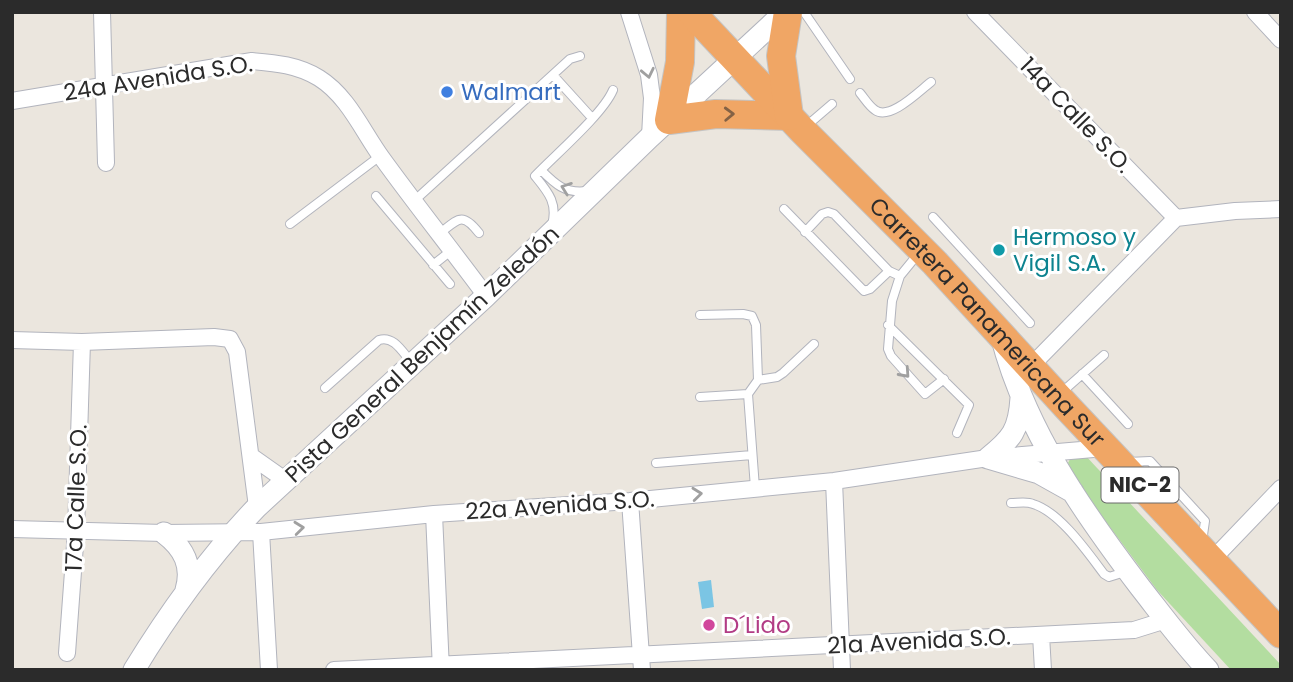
<svg xmlns="http://www.w3.org/2000/svg" width="1293" height="682" font-family="Poppins,sans-serif">
<style>
.green{fill:#b3dda0}
.water{fill:#7bc5e4}
.lines{fill:none;stroke-linecap:round;stroke-linejoin:round}
.lane-casing{stroke:#b2b4bd;stroke-width:10}
.street-casing{stroke:#b2b4bd;stroke-width:18}
.secondary-casing{stroke:#b2b4bd;stroke-width:23}
.highway-casing{stroke:#c4c4c4;stroke-width:30}
.lane{stroke:#fff;stroke-width:8}
.street{stroke:#fff;stroke-width:16}
.secondary{stroke:#fff;stroke-width:21}
.highway{stroke:#f0a665;stroke-width:28}
.oneway{stroke:#a0a0a0}
.oneway2{stroke:#846245}
.shop-dot{fill:#3f7fe0;stroke:#fff;stroke-width:2.5}
.culture-dot{fill:#0f9aa8;stroke:#fff;stroke-width:2.5}
.hotel-dot{fill:#d1479c;stroke:#fff;stroke-width:2.5}
.labels{text-anchor:middle;stroke-width:6;stroke-linejoin:round;paint-order:stroke}
.shield{fill:#fff;stroke:#6b6b6b;stroke-width:2}
.shield-label{font-size:21px;font-weight:bold;fill:#2b2b2b}
.street-label{font-size:23px;fill:#2b2b2b;stroke:#fff}
.shop-label{font-size:23px;fill:#366cbe;stroke:#fff;text-anchor:start}
.culture-label{font-size:23px;fill:#0d838f;stroke:#fff;text-anchor:start}
.hotel-label{font-size:23px;fill:#b23c85;stroke:#fff;text-anchor:start}
</style>
<rect width="100%" height="100%" fill="#ebe6de"/>
<!-- green -->
<path class="green" d="M1084,454l197,211v5h-50l-74,-80 -78,-104 -11,-23 4,-8z"/>
<!-- water -->
<path class="water" d="M711,580l3,27 -12,2 -4,-27z"/>
<g class="lines">
<defs>
<path id="lane" d="M804,12l46,67
M553,75l39,43
M860,93c5,6 9,13 15,17 15,11 44,-19 56,-28
M804,128l28,-24
M541,170c14,14 24,24 46,21
M376,196l74,88
M414,201l156,-142 10,-3
M784,209l80,82 6,-2 19,-18
M933,217l97,106
M290,224l90,-68
M552,225c6,-22 -4,-33 -17,-49 20,-21 68,-62 78,-86
M805,232l17,-18 6,-2 6,2 55,57 11,5
M439,234c19,-15 23,-23 40,-1
M918,254l-18,22 -8,25 -4,48 3,7 34,38 19,-15
M433,265l19,-15
M700,315l43,-1 9,2 4,9 2,55 -10,14 7,94
M888,325l81,80 -12,28
M1082,374l46,50
M758,380l19,-3 6,-4 31,-29
M325,388l54,-48c15,-5 24,13 33,23
M1062,392l42,-37
M700,397l48,-3
M1128,462l22,-1 55,60 -3,21
M656,463l96,-8
M1011,503c7,0 16,-2 22,1 27,8 55,49 71,70l5,3 16,-5"/>
<path id="street" d="M102,12l4,151
M629,12l20,63 3,23 -2,39
M975,12l201,206
M1255,12l26,28
M12,101l240,-40c24,2 46,4 67,17 29,18 44,54 63,80 34,47 70,92 104,138
M12,340l70,2 132,-5 16,2 7,13 20,155
M1030,367l146,-149 59,-7 46,-2
M251,456l34,24
M834,481l8,189
M630,501l12,169
M434,514l7,156
M12,529l152,4 97,-1 173,-18 196,-13 204,-20 154,-23 117,-10
M261,532l8,138
M1211,561l70,-73
M1041,635l2,35
M67,653l9,-122 6,-189
M334,670l800,-40 32,-10"/>
<path id="secondary" d="M1001,335c23,93 82,177 139,252 22,28 43,57 68,83
M988,458l51,15 34,19
M988,458c24,-19 31,-28 33,-60
M164,533c20,15 29,33 22,57
M134,670c36,-59 76,-114 123,-163l229,-211 164,-159 135,-125"/>
<g id="highway">
<path d="M681,12l-1,50 -11,58 47,-6 73,2"/>
<path id="s1" d="M691,12l111,118 133,133 132,144 214,227"/>
<path d="M788,12l-7,44 8,60"/>
</g>
</defs>
<!-- lane casing -->
<use href="#lane" class="lane-casing"/>
<!-- street casing -->
<use href="#street" class="street-casing"/>
<!-- secondary casing -->
<use href="#secondary" class="secondary-casing"/>
<!-- highway casing -->
<use href="#highway" class="highway-casing"/>
<!-- lane -->
<use href="#lane" class="lane"/>
<!-- street -->
<use href="#street" class="street"/>
<!-- secondary -->
<use href="#secondary" class="secondary"/>
<!-- highway -->
<use href="#highway" class="highway"/>
</g>
<!-- one-way arrows -->
<defs><path id="oneway-chevron" d="M-2-3.5L2.5 0L-2 3.5" fill="none" stroke-width="1.6" stroke-linecap="round" stroke-linejoin="round" transform="scale(1.75)"/></defs>
<g class="oneway">
<use href="#oneway-chevron" transform="translate(648 73) rotate(78)"/>
<use href="#oneway-chevron" transform="translate(566 188) rotate(-160)"/>
<use href="#oneway-chevron" transform="translate(905 373) rotate(48)"/>
<use href="#oneway-chevron" transform="translate(697 494) rotate(-6)"/>
<use href="#oneway-chevron" transform="translate(299 528) rotate(-6)"/>
</g>
<use class="oneway2" href="#oneway-chevron" transform="translate(729 114) rotate(-2)"/>
<!-- markers -->
<circle class="shop-dot" cx="447" cy="92" r="7"/>
<circle class="culture-dot" cx="999" cy="250" r="7"/>
<circle class="hotel-dot" cx="709" cy="625" r="7"/>
<g class="labels">
<!-- shield labels -->
<rect class="shield" x="1101.5" y="467.5" width="77" height="35" rx="5"/>
<g class="shield-label">
<text x="1140" y="492">NIC-2</text>
</g>
<!-- street labels -->
<g class="street-label">
<text transform="translate(158 78) rotate(-9)" y="8">24a Avenida S.O.</text>
<text transform="translate(1076 115) rotate(46)" y="8">14a Calle S.O.</text>
<text dy="8" stroke="none"><textPath href="#s1" startOffset="429">Carretera Panamericana Sur</textPath></text>
<text transform="translate(422 354) rotate(-43)" y="8">Pista General Benjamín Zeledón</text>
<text transform="translate(76 498) rotate(-88)" y="8">17a Calle S.O.</text>
<text transform="translate(560 505) rotate(-4)" y="8">22a Avenida S.O.</text>
<text transform="translate(919 641) rotate(-3)" y="8">21a Avenida S.O.</text>
</g>
<!-- shop labels -->
<g class="shop-label">
<text x="461" y="100">Walmart</text>
</g>
<!-- culture labels -->
<g class="culture-label">
<text x="1013" y="245">Hermoso y<tspan x="1013" dy="26">Vigil S.A.</tspan></text>
</g>
<!-- hotel labels -->
<g class="hotel-label">
<text x="723" y="633">D´Lido</text>
</g>
</g>
<!-- border -->
<rect width="1293" height="682" fill="none" stroke="#2b2b2b" stroke-width="28"/>
</svg>
